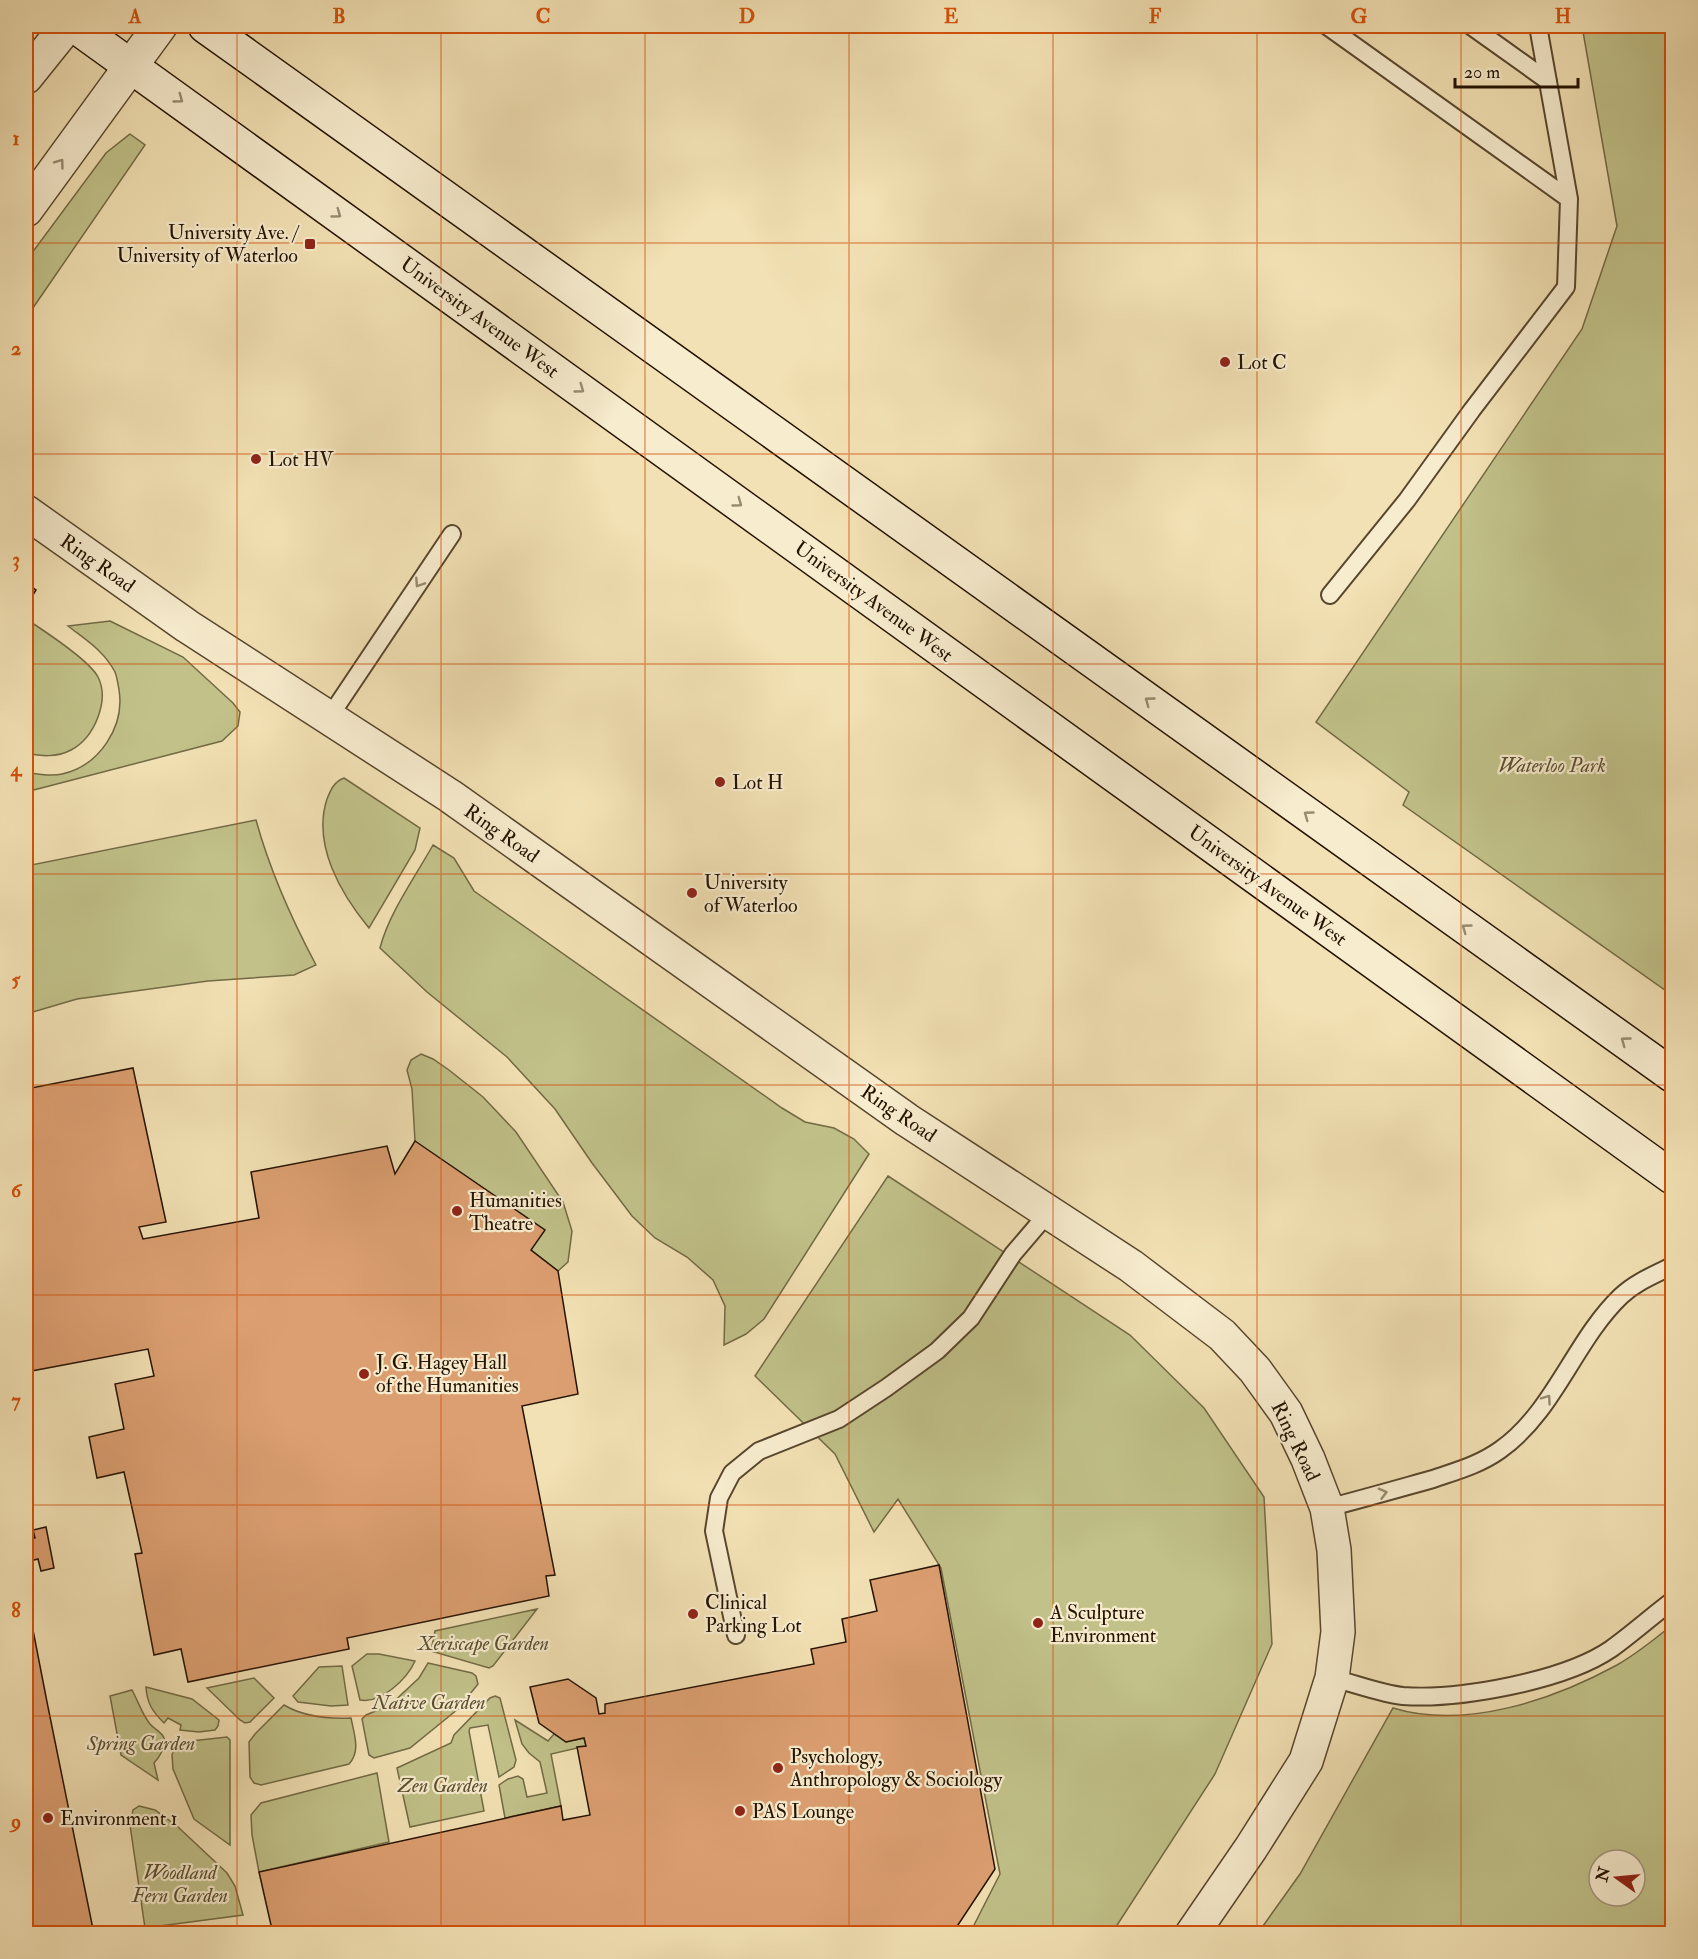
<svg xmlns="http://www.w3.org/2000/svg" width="1698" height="1959" font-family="'IM FELL Double Pica',serif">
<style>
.green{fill:#c1c189;stroke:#726a44;stroke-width:1.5;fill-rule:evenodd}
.building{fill:#dc9f71;stroke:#241200;stroke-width:1.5}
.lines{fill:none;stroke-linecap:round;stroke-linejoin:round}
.lane-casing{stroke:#58462d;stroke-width:20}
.street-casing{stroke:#58462d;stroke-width:36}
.secondary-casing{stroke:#241200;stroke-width:36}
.lane{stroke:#f7ecce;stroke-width:16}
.street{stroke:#f7ecce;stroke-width:33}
.secondary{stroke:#f7ecce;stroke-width:33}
.oneway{stroke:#988a71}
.grid{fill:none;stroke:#d4520b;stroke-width:1.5;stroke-opacity:0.55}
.poi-dot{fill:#8f2418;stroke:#f7ecce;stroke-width:2}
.labels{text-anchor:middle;stroke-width:4.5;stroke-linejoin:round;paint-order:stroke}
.poi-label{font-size:20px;fill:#241200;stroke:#f7ecce;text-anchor:start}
.street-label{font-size:20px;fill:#241200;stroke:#f7ecce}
.park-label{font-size:20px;font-style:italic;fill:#5b4f30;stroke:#f7ecce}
.neatline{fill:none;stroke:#d4520b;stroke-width:2}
.grid-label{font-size:20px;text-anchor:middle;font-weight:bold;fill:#d4520b}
</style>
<rect width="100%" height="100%" fill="#f2e1b4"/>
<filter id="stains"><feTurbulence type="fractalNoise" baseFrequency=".00333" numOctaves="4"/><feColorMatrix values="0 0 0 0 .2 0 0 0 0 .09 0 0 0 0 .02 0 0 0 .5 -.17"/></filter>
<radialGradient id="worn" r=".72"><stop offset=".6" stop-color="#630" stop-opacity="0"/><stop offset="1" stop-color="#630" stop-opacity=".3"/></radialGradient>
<!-- green -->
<path class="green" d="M1582,26h90v969l-269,-190 6,-13 -93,-70 266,-393 35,-103z
M130,134l15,11 -119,173v-57l80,-108z
M26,619c17,11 63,41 72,58 12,24 -4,61 -27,73 -15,8 -30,6 -45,3z
M110,621l73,36 50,46 7,9 -2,14 -16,15 -196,51v-20c11,2 25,5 36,2 37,-8 63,-47 57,-84 -1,-6 -2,-13 -4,-18 -11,-21 -29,-32 -47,-46z
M344,778l76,50 -5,22 -46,78c-28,-34 -57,-83 -42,-129 4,-10 7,-17 17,-21z
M256,820c14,51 35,98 60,145l-22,10 -86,6 -131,18 -51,15v-148z
M433,845l21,13 20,33 308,217 23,14 29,6 20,11 15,15 -105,165 -18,15 -22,11 1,-39 -12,-26 -26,-23 -32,-19 -23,-22 -40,-53 -37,-54 -48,-52 -80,-65 -47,-44c9,-35 35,-71 53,-103z
M421,1054l12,5 16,11 34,27 33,35 47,70 9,29 -4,31 -10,9 -27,-21 -116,-109 -3,-52 -5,-19 4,-10z
M888,1176l242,159 74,73 60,89 8,147 -57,130 -103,159h-142l30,-59 -59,-306 -43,-69 -24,33 -39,-78 -80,-78z
M537,1609l-44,57 -4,2 -58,-17 4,-20z
M1672,1625v308h-414l42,-59 93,-166c72,22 160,-8 224,-43 19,-11 38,-26 55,-40zM1599,1860h36v36h-36z
M367,1654h12l36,7c-8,18 -34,43 -55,39l-8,-34z
M428,1663l44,10 4,3 2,8 -20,25 -48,39 -36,10 -5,-3 -7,-36 4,-4 24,-10 29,-27z
M342,1666l6,39 -17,1 -33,-4 -5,-6 26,-29z
M254,1678l20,20 -24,24 -5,1 -5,-3 -33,-32z
M146,1687l46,12 27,21 -1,6 -3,4 -16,2 -19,-2 1,-5 -13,-7 -4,5c-11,-11 -17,-19 -18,-36z
M132,1690c6,11 10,24 18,34 4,5 12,8 14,14 3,7 -5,20 -10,25l4,17 -37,-25 -11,-59z
M495,1696l5,2 16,62 -2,7 -15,10 -11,-52 -18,3 -1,3 15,80 -74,16 -13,-59 54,-25 3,-8 36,-37z
M284,1705c20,12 43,14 67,13 3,16 10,33 -2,46l-88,21 -7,-2 -4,-6 -1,-35 6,-8z
M515,1720l33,21 6,-7 12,8 18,-4 2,8 -35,8 10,52 -56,12 -6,-33 9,-6 10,-3 5,3 4,18 20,-4 -7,-31 -11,-9 -7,-9z
M227,1737l3,3v105l-36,-26 -21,-50 -1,-14 3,-9 7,-4z
M377,1773l12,69 -130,30 -7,-37 -1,-20 10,-12z
M139,1806l16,4 22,16 50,47 8,13 8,29 -98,13 -15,-103 3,-15z"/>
<!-- building -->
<path class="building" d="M26,583l10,7 -6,10 -4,-3z
M133,1068l33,154 -27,5 4,12 116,-21 -8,-46 136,-26 8,28 20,-33 130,89 -14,20 27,21 20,123 -56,12 33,169 -9,1 3,20 -202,42 2,11 -161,33 -7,-33 -27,6 -19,-101 7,-1 -18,-81 -27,6 -8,-41 35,-8 -9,-45 39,-8 -6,-27 -122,23v-283z
M46,1527l8,41 -13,3 -3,-12 -12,3v-22l9,-2 -2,-8z
M939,1565l56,304 -43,65h-679l-14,-62 302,-66 2,14 27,-5 -13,-68 9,-1 -2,-8 -18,4 -27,-19 -9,-36 38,-8 28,19 3,16 6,-1v-9l209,-40 -3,-15 35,-7 -4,-23 35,-8 -7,-31z
M26,1594l21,108 47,232h-68z"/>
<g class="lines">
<defs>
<path id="lane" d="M1327,26l242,173
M1471,26l77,55
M1330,595l77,-95 65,-90 94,-123 3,-88 -31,-173
M328,719l124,-185
M1327,1508c35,-9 70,-19 106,-29 23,-8 46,-14 67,-29 55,-39 74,-109 121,-154 15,-14 33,-21 51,-30
M736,1635l-22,-104 5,-33 13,-25 27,-22 80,-32 47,-31 51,-37 34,-33 42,-64 35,-41
M1332,1678c21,5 50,16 71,18 56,4 161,-15 208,-47 21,-15 41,-33 61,-48"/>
<path id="street" d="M26,77l41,-51
M26,210l134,-184
M26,512l161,114 263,170 457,324 224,146 91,69 33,35 31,43 22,46 19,49 7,42 4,82 -6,46 -26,83 -55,87 -59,86"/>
<path id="secondary" d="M75,26l1597,1151
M205,26l1467,1049"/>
</defs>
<!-- lane casing -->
<use href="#lane" class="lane-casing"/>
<!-- street casing -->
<use href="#street" class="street-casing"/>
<!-- secondary casing -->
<use href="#secondary" class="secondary-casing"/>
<!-- lane -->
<use href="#lane" class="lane"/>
<!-- street -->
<use href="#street" class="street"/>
<!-- secondary -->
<use href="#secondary" class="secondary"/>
</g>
<!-- one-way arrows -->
<defs><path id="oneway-chevron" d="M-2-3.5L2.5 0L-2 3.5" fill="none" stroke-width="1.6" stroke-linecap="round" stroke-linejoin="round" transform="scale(1.5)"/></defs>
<g class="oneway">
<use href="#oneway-chevron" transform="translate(179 99) rotate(36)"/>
<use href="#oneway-chevron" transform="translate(60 163) rotate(-54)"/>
<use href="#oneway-chevron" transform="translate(337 214) rotate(36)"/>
<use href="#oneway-chevron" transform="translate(580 389) rotate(36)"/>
<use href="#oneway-chevron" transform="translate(738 503) rotate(36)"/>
<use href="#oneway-chevron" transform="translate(419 583) rotate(123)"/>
<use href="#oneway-chevron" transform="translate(1149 701) rotate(-144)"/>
<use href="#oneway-chevron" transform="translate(1308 815) rotate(-144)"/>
<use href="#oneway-chevron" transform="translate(1466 928) rotate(-144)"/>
<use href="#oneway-chevron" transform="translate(1625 1041) rotate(-144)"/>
<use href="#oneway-chevron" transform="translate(1547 1399) rotate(-55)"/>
<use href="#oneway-chevron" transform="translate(1383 1493) rotate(-15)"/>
</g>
<!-- grid -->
<path class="grid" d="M237,26v1908M441,26v1908M645,26v1908M849,26v1908M1053,26v1908M1257,26v1908M1461,26v1908M26,243h1646M26,454h1646M26,664h1646M26,874h1646M26,1085h1646M26,1295h1646M26,1505h1646M26,1716h1646"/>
<!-- markers -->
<g class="poi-dot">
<rect x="304" y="238" width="12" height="12" rx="3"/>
<circle cx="1225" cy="362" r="6"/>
<circle cx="256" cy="459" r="6"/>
<circle cx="720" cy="782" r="6"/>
<circle cx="692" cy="893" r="6"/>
<circle cx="457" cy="1211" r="6"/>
<circle cx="364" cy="1374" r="6"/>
<circle cx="693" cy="1614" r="6"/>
<circle cx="1038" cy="1623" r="6"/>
<circle cx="778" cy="1768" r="6"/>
<circle cx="740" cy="1811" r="6"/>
<circle cx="48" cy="1818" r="6"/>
</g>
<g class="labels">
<!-- poi labels -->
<g class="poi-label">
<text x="298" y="239" text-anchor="end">University Ave. /<tspan x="298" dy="23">University of Waterloo</tspan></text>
<text x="1237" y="369">Lot C</text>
<text x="268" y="466">Lot HV</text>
<text x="732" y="789">Lot H</text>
<text x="704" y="889">University<tspan x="704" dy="23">of Waterloo</tspan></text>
<text x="469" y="1207">Humanities<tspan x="469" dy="23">Theatre</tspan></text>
<text x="376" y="1369">J. G. Hagey Hall<tspan x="376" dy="23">of the Humanities</tspan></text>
<text x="705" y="1609">Clinical<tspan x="705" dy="23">Parking Lot</tspan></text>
<text x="1050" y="1619">A Sculpture<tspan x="1050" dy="23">Environment</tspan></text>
<text x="790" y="1763">Psychology,<tspan x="790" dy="23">Anthropology &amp; Sociology</tspan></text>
<text x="752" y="1818">PAS Lounge</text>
<text x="60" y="1825">Environment 1</text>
</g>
<!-- street labels -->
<g class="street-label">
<text transform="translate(480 317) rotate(36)" y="7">University Avenue West</text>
<text transform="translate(98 563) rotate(35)" y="7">Ring Road</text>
<text transform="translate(874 601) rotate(36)" y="7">University Avenue West</text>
<text transform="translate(502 833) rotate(35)" y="7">Ring Road</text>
<text transform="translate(1268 885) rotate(36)" y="7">University Avenue West</text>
<text transform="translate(899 1113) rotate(34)" y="7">Ring Road</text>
<text transform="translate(1296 1441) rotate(64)" y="7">Ring Road</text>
</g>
<!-- park labels -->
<g class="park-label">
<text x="1552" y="772">Waterloo Park</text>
<text x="483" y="1650">Xeriscape Garden</text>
<text x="429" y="1709">Native Garden</text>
<text x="141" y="1750">Spring Garden</text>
<text x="443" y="1792">Zen Garden</text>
<text x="180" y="1879">Woodland<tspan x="180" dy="23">Fern Garden</tspan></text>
</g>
</g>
<!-- margin -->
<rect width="1698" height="1959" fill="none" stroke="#f2e1b4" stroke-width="66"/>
<!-- north arrow -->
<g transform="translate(1617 1878) rotate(285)"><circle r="28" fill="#f7ecce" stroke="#a3957c" stroke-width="1.5"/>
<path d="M0-4.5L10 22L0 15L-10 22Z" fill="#8f2418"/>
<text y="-9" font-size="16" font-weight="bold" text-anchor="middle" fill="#241200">N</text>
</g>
<!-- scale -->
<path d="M1455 78v9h123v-9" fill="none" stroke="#241200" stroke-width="3"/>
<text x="1464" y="78" font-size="18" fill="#241200" stroke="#f7ecce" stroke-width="4.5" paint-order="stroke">20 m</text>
<rect x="33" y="33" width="1632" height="1893" class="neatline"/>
<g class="grid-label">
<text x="135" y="23">A</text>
<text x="339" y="23">B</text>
<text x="543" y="23">C</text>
<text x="747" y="23">D</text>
<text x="951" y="23">E</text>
<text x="1155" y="23">F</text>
<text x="1359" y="23">G</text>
<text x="1563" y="23">H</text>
<text x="16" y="145">1</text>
<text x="16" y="355">2</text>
<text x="16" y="566">3</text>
<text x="16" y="776">4</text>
<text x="16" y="986">5</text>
<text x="16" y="1197">6</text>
<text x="16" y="1407">7</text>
<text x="16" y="1617">8</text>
<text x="16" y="1828">9</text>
</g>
<rect width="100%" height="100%" filter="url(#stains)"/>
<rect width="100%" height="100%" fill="url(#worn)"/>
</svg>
